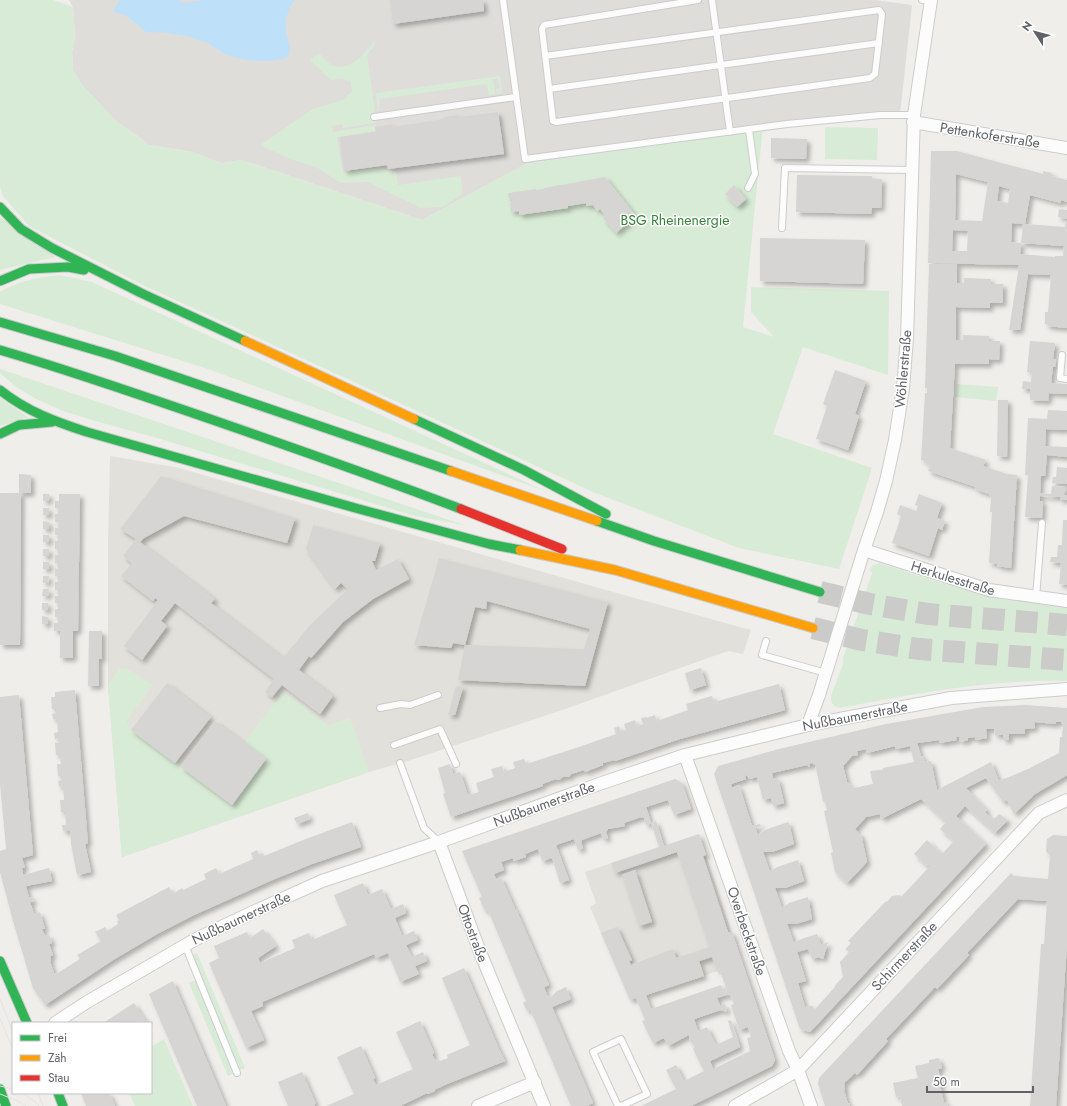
<svg xmlns="http://www.w3.org/2000/svg" width="1067" height="1106" font-family="Jost,sans-serif">
<style>
.industrial{fill:#dfddda}
.education{fill:#e2e0da}
.green{fill:#d8ebd6}
.water{fill:#bfe0f9}
.building{fill:#d6d5d3;fill-rule:evenodd;filter:url(#shadow)}
.lines{fill:none;stroke-linecap:round;stroke-linejoin:round}
.highway-tunnel{stroke:#cbcbca;stroke-width:22;stroke-dasharray:22 11;stroke-linecap:butt}
.lane-casing{stroke:#cbcccc;stroke-width:8}
.street-casing{stroke:#cbcccc;stroke-width:14}
.fast-casing{stroke:#cacacb;stroke-width:11}
.slow-casing{stroke:#cacacb;stroke-width:11}
.jam-casing{stroke:#cacacb;stroke-width:11}
.lane{stroke:#fdfcfc;stroke-width:6}
.street{stroke:#fdfcfc;stroke-width:12}
.fast{stroke:#30b455;stroke-width:9}
.slow{stroke:#ff9f0a;stroke-width:9}
.jam{stroke:#e5322d;stroke-width:9}
.tram{stroke:#e4e4e4;stroke-width:1}
.labels{text-anchor:middle;stroke-width:3;stroke-linejoin:round;paint-order:stroke}
.street-label{font-size:14px;fill:#5f6368;stroke:#fff}
.park-label{font-size:14px;fill:#348238;stroke:#fff}
</style>
<defs>
<filter id="shadow"><feDropShadow dx="3.5" dy="3.5" stdDeviation="2" flood-color="#0004"/></filter>
</defs>
<rect width="100%" height="100%" fill="#efeeea"/>
<!-- industrial -->
<path class="industrial" d="M69,0h806l37,5 -12,109 -161,17 -213,33 -104,56 -180,-60 -20,3 -30,-11 -43,-7 -7,-6 -25,-17 -35,-37 -9,-15 -1,-18 3,-15 -2,-30z"/>
<!-- education -->
<path class="education" d="M110,456l70,12 27,8 424,121 120,33 -8,24 -15,-3 -160,57 -160,53 -39,11 -247,85 -14,-171v-143z
M699,834l43,129 -112,37 -40,-93 6,-4 -11,-31z"/>
<!-- green -->
<path class="green" d="M0,0h53l20,7 2,30 -3,15 1,18 9,15 35,37 25,17 7,6 43,7 30,11 20,-3 180,60 104,-56 213,-33 24,-5 -20,201 31,10 -23,-25v-25l138,4 -1,84 -85,-28 -30,87 99,34 -33,101 -100,-21 -146,-56 -448,-206 -116,-60 -26,-30 -3,-9z
M375,40l-1,6 -7,8 8,57 -2,1 1,11 -31,5 -1,-4 -10,2 1,6 42,-7v6l-38,6 6,35 39,-5 6,5 8,-1 2,14 63,-9 1,18 -19,13 -22,1 -53,-26 -27,1 -25,-16 -26,-8 -30,-14 53,-36 30,-9 9,-9 -1,-9 -10,-4 -10,2 -21,-20 9,-7c4,4 9,11 15,13 18,4 32,-13 41,-26z
M500,76l2,17 -5,1 -1,-5 4,-1 -2,-9h-5l2,15 -6,1 -2,-11 -108,15 1,11 -2,1 -2,-18z
M825,127l53,1 -1,32 -52,-1z
M0,217l55,40 -55,13z
M59,275l33,7 453,209 -340,-123 -205,-64v-12c20,-12 36,-14 59,-17z
M0,369l464,156 -49,-9 -258,-78 -58,-16 -36,-11 -27,-12 -21,-13 -15,-13z
M957,384l41,3 -2,14 -41,-4z
M0,398l28,19 -28,9z
M879,563l63,20 64,17 61,8v73c-77,-2 -152,13 -227,27l-6,-2 -3,-5v-5l12,-32v-6l29,-85 -2,-3 2,-4z
M119,668l9,1 25,16 -27,36 5,9 100,75 35,-45 -22,-17 39,-51 45,33 22,-7 19,54 -247,85 -14,-171z
M197,953l48,115 -17,8 -39,-93 7,-3 -9,-21z
M164,1039l29,67h-58l-6,-13h22v-46z"/>
<!-- water -->
<path class="water" d="M120,0h58l6,3 20,-3h91l-4,5 -5,13v14l4,16 -1,6 -3,4 -4,1 -15,2 -20,-1 -10,-2 -12,-4 -20,-12 -18,-6 -18,-3 -23,-1 -18,-15 -15,-6z"/>
<!-- building -->
<path class="building" d="M390,0h93l1,11 -91,13z
M498,112l6,42 -116,15 -1,-4 -43,6 -4,-34 36,-5 -1,-5 7,-1 9,-2 1,3 52,-8 -1,-2 16,-2v2z
M771,138l36,1 -1,20 -35,-1z
M931,151h26l86,23v-3l9,2 -1,3 16,4v22l-6,-2v3l-31,-8 -5,29 40,3 1,-6h1v107l-20,-2 1,-2h-3v-12h3l3,-37 -23,-1 -8,56h-11l10,-65 -91,-2zM956,174l32,8 -6,39 -27,-1zM999,186l11,3 -2,14 -11,-2zM1012,223l11,1 -2,19 -10,-1zM953,230l15,1 -1,20h-15zM1021,243l43,3 -1,10h-8v1l-35,-3z
M797,175l75,1v3h10l-1,29h-9l-1,6 -75,-2z
M605,177l31,39 -20,17 -13,-15 3,-2 -6,-7 -3,2 -4,-6 -7,1v-3l-18,3v2l-49,7v-4l-8,1 -1,-9 3,-1 -1,-3h-3l-1,-6 28,-4 1,1 7,-1v-1z
M734,185l12,14 -9,8 -12,-13z
M1059,209l8,1v9l-9,-2z
M760,238l105,2 -2,44 -103,-3z
M929,264h28v19h7v-5l27,1v5h12v19h-13v5l-34,-1v33h7v-5l26,1v5h11l-1,19 -10,-1v5h-34l-5,84 36,12 -3,6 24,8 10,1 -6,93 -14,-2v-2l-8,-1 3,-51h-2l1,-14 -2,-4 -14,-5 1,-2 -48,-16 2,-5 -5,-3 1,-3h-5l4,-67h2v-5h-2z
M1030,341l25,2 -2,16h3l-1,8h-2l-2,16 16,1v10l-18,-1 -1,8 -18,-1v-11h-8l1,-8 8,1 1,-10h-5z
M835,370l31,11 -11,33 4,2 -11,34 -32,-11 11,-33 -4,-2z
M998,400h10l-1,57 -10,-1z
M1048,410l19,1v19l-21,-1 -1,17 22,1v10l-20,-2 -2,21h-4l-1,17 11,1 1,-8 13,1 -1,8h3v5h-7v-3l-20,-1v5h3l-1,17 -17,-1 3,-42h-3l3,-57 19,1z
M1057,467l10,1v16l-15,-1 1,-6h3z
M19,474l12,1v18h-10l-1,152h-20v-152h19z
M161,476l134,42 -8,25 -103,-27 -40,22 -4,4 75,57 -4,4 72,55 27,-33 38,-36 -7,-6 -6,6 -29,-40 7,-24 67,18 -5,18h-3l4,9 22,-11 11,20 -36,20 -30,23 -32,36 -2,-2 -10,14 34,26 -13,18 -38,-29 -10,12 -7,-5 9,-13 -99,-76 -14,18 6,5 -25,34 -18,-14 34,-46 -3,-2 -2,3 -32,-25 11,-13 -9,-7 13,-17 -16,-10z
M43,494h6v7h-6z
M59,494h21l-2,137h-5v27h-13v-27h-6v-8h4v-6h-3v-8h3v-6h-3v-7h3v-6h-3v-8h3v-6h-3v-8l3,1v-6h-3v-8h3v-6h-3v-8h3v-6h-3v-7h3l1,-6h-4v-8h3l1,-6h-4v-7h4z
M919,494l23,9 -5,15 8,3 -3,9 -4,-2 -9,28 -37,-13 9,-27 -4,-2 3,-9 16,6 2,-5 -3,-1z
M43,508h6v7h-6z
M1063,520h4v65l-8,-1 2,-21 -11,-1 1,-5h6l1,-12h4z
M43,521l6,1v7h-6z
M43,535h6v7h-6z
M43,549h6v7h-6z
M439,558l169,44 -23,84 -127,-6 7,-35 119,4 6,-20 -103,-28 -1,8 -11,-2 -10,38 -12,-2 -2,5 -37,-3z
M43,562h6v7h-6z
M43,576h6l-1,7h-5z
M43,589h6l-1,7h-6z
M42,603h6v7h-6z
M42,616l6,1v7h-6z
M89,631h13v28h-3v27h-11z
M701,668l5,17 -16,5 -5,-17z
M167,683l44,34 -36,46 -44,-33z
M779,684l6,26 -105,29 -65,22 -1,-1 -11,3v2l-18,7 -1,-2 -13,4 -2,3h-6l-4,3 -3,-1 -14,5 1,2 -92,31 -8,-23 2,-1 -7,-25 12,-4 3,10 7,-2 8,23 11,-3 -3,-9 18,-6 -3,-8 11,-3 2,6 11,-4 -2,-6 11,-3 2,5 53,-17 37,-13 -2,-6 5,-2 2,6 5,-2 -2,-6 11,-4 2,6 6,-2 -2,-6 5,-1v1l9,-3 2,6 31,-11 -2,-6 19,-6 7,-2 2,6z
M456,686l7,1 -8,28h-7z
M75,690l13,153 -3,1 6,28 -14,3 -6,-31 -1,-13h-7l-1,-6h4l-1,-13h-4l-1,-12h4l-1,-14 -4,1 -1,-6 4,-1v-4h-4l-1,-12h4l-1,-9h-4l-1,-12h4l-1,-5 -3,1 -1,-6 4,-1 -1,-13h-4l-1,-5 4,-1v-4h-4l-1,-12h4v-5z
M19,695l14,160 -11,3 3,10h-3l1,7 26,-7 3,13 -26,5 3,12 3,-1 2,5h-4l4,12 6,-2 5,17h-3l3,7 4,-1 3,8 -3,1 4,11 -3,1 1,5h-1l4,12 2,1 24,-15 -3,-4 24,-14 -6,-9 10,-5 2,4 11,-7 -1,-3 2,-1 -3,-5 53,-28 4,7 9,-6 1,2 23,-11 -2,-5 12,-6 3,6 34,-15 -2,-6 6,-3 2,5 4,-2 1,3 39,-16 49,-18 9,25 -49,17 -42,17 -76,34 -37,19 -44,26 -68,45 -12,-17 -20,-67 -13,-49v-21l6,-2v-1l-6,-64v-87z
M1025,705l42,3v67l-32,19 -21,20 -7,-14 -4,2 -17,-24 -20,10 21,22 -2,2 8,8 6,-6 9,6 -13,13 -30,-27 -9,10 30,28 -176,188 -10,-3 -86,-255 4,-8 61,-17 107,-25 97,-17zM1034,722l22,2v-2h5l2,4 -1,11h-2l-1,16 -31,16 -29,12 -8,-19 -54,28 -6,-29 -6,1 -2,-6h-2l-4,-13 22,-3v3l18,-3 -1,-3h3l1,5 8,-2v-2l7,-1 1,3 11,-2 -1,-9h8l1,6h8v5h6v-6h16v-5l10,-1zM895,746l1,3 14,-3 4,16 -31,6 -1,2 -12,1 3,13 -19,4 -7,-6 -4,-16 9,-10 6,-1 -1,-4 9,-2 1,4zM812,763l3,2 2,8 6,28h2l2,9 -3,1 9,41 -2,1 4,19 12,11 20,-21 -6,-28h-2l-4,-5 11,-12 14,-3 1,5 40,-20 25,23 -6,7 14,12 -12,13 -15,-14 -13,14 12,11 4,1 -29,31 -1,-2 -8,1 -5,6 -1,-1 -38,40 3,2 -6,6 4,3 -9,10 3,15 -7,7 -2,4 -19,21 -3,-3h-3l-4,1 -7,-24 8,-2 -9,-29 11,-3 4,10 6,-2 5,2 5,-17 -7,3 -4,-11 -16,5 -7,4 -7,-19h9l16,-5 -4,-22 -19,6 -7,5 -7,-20h10l19,-7 -6,-21 -21,7 -7,5 -7,-20h9l22,-8 -5,-21 -1,-1 -23,8 -7,5 -3,-7 6,-2 -1,-2 -8,2 -13,-41 -7,3 -1,-4 15,-5 -1,-3 2,-1 2,4 8,-2 6,23 8,-2 2,8 11,-3 -6,-25 -5,1 -1,-6 35,-8 2,2 1,-2 -1,-1z
M215,721l51,38 -34,46 -51,-38z
M675,779l7,4 9,26 -17,6 -6,-15 -22,7 5,16 -5,2 -2,-7 -3,-1 -17,6 1,3 -17,3 -2,3 2,6 -5,1 -2,-6 -19,7 -1,2 2,6 -5,2 -4,-11 -18,6 13,35 -9,3 -8,-25 -10,3 -4,-12 -13,5 1,3 -12,4 -1,-3 -12,4 3,8 -10,4 2,5 5,-2 14,32h1l33,76 -5,2 3,8 4,2 6,-6 9,-4 5,12 -19,8 41,96 -6,3h-16l-41,-97 -3,2 -4,-8 3,-2 -38,-91 -3,1 -6,-13 3,-1 -20,-46z
M308,813l2,6 -13,5 -3,-6z
M656,821l8,25 35,-12 7,21 -3,1 25,76h4l43,128 -3,6 -81,40h-50l35,-17 -10,-19 10,-5 8,16 20,-10 -11,-22 2,-2 -6,-8v-4l-21,11 -4,-8 -11,5 -11,-22 3,-1 -9,-22 -6,2 -29,-67 16,-6 15,33 -3,1 2,4 42,-16 3,9 33,-11 -32,-95 -62,21 -4,-10 48,-16 -8,-24zM712,957l5,14 3,-1 7,21 -3,1 -3,-7 -70,24 -5,-14 58,-19 -5,-15zM730,994l4,10 -3,1 8,25 9,-3 3,10 -4,1 3,13 -37,18 -3,-8 30,-14 -9,-27 -3,1 5,16 -17,8 -9,-18 -9,4 -4,-12 27,-9 6,2 -2,-8 -5,2 -3,-8z
M1053,835l14,1v108l-11,162h-26l11,-162h3l3,-43 -29,-2 -51,54 2,2 -32,34 -2,-2 -49,52 2,2 -31,34 -2,-2 -11,10 1,7h-1l4,14 1,-1 1,3h-25l-7,-22 1,-6 192,-205 3,3 34,3 2,-23 -4,-5 1,-12z
M635,870l17,52 -13,4 -17,-51z
M363,883l5,12 14,-6 9,20 12,-5 3,9 -11,5 7,18 12,-5 4,9 -12,5 6,12 11,-5 4,9 -12,5 4,8 -19,8 -12,-29 -12,5 -2,-4 -112,48 1,4 -12,5 13,29 -18,8 -37,-85 10,-5 -5,-12 33,-14 3,6 13,-9 13,17 -18,12 2,5 35,-15 -3,-8 17,-7 3,7 35,-15 -13,-30z
M464,968l34,79 7,14 -58,23 -13,6 1,1 -7,3 -1,-1 -27,13h-74l28,-12 -17,-37 24,-11 14,32 -2,1 3,6 37,-16 -17,-37 24,-11 14,32 -2,1 3,6 1,-1 1,3 11,-4 -1,-3 23,-10 -28,-67z
M173,981l40,94 13,31h-29l-48,-112z
M134,1003l13,20h-44z
M939,1058l3,10 -4,1 4,15h-2l4,19 3,-1 1,4h-46l-2,-10 -4,1 -3,-14 25,-5 -3,-12 14,-3v-3z
M302,1072l14,32h-2l1,2h-27l-10,-24z
M81,1093h28l6,13h-29z"/>
<g class="lines">
<!-- highway-tunnel -->
<path class="highway-tunnel" d="M820,592l50,12 58,10 139,11
M813,628l49,12 57,9 148,11"/>
<defs>
<path id="lane" d="M503,0l22,159 262,-35 93,-9h34
M712,0l18,132
M922,0l8,1
M545,56l334,-46 3,4 -7,60 -5,4 -314,44 -3,-1 -11,-92 2,-4 154,-25
M549,89l330,-46
M374,117l142,-20
M748,188l7,-14 -6,-44
M782,228l3,-60 126,2
M1062,355l-2,23 7,1
M1036,597l6,-74
M766,641l-4,14 64,18
M380,708l21,-4 9,1 28,-10
M394,745l46,-16 16,35
M400,763l24,65 15,14
M185,945l52,128
M618,1106l-25,-54 28,-13 26,55 -26,12"/>
<path id="street" d="M913,122l154,26
M864,550l125,40 78,11
M808,725l11,-30 45,-145 13,-38 9,-31 9,-41 8,-52 4,-49 7,-224 17,-115
M685,755l104,296 9,19 13,36
M439,842l41,110 64,154
M55,1023l32,-21 109,-63 57,-27 69,-31 117,-39 163,-59 83,-28 123,-30 143,-27 116,-9
M478,1106l57,-24
M735,1106l63,-36 241,-257 28,-13"/>
<path id="fast" d="M0,207l21,22 31,19 89,45 104,48
M0,281l29,-12 39,-2 16,3
M0,322l115,34 336,115
M0,350c62,18 123,39 184,60 93,32 185,64 277,99
M0,390c26,21 56,32 87,42l272,77 130,35 31,6
M414,419l110,51 82,44
M0,434l19,-9 33,-3
M597,521l57,20 166,51
M0,961l27,62
M0,1089l6,17
M58,1093l5,13"/>
<path id="slow" d="M245,341l169,78
M451,471l146,50
M520,550l95,20 198,58"/>
<path id="jam" d="M461,509l101,40"/>
</defs>
<!-- lane casing -->
<use href="#lane" class="lane-casing"/>
<!-- street casing -->
<use href="#street" class="street-casing"/>
<!-- fast casing -->
<use href="#fast" class="fast-casing"/>
<!-- slow casing -->
<use href="#slow" class="slow-casing"/>
<!-- jam casing -->
<use href="#jam" class="jam-casing"/>
<!-- lane -->
<use href="#lane" class="lane"/>
<!-- street -->
<use href="#street" class="street"/>
<!-- fast -->
<use href="#fast" class="fast"/>
<!-- slow -->
<use href="#slow" class="slow"/>
<!-- jam -->
<use href="#jam" class="jam"/>
<!-- tram -->
<path class="tram" d="M0,999l13,33
M0,1018l13,32
M0,1086l13,3
M22,1093l12,8 5,5
M38,1093l5,13
M0,1094l18,7 8,5"/>
</g>
<g class="labels">
<!-- street labels -->
<g class="street-label">
<text transform="translate(990 135) rotate(9)" y="5">Pettenkoferstraße</text>
<text transform="translate(903 369) rotate(-85)" y="5">Wöhlerstraße</text>
<text transform="translate(953 578) rotate(17)" y="5">Herkulesstraße</text>
<text transform="translate(855 716) rotate(-11)" y="5">Nußbaumerstraße</text>
<text transform="translate(544 804) rotate(-20)" y="5">Nußbaumerstraße</text>
<text transform="translate(241 918) rotate(-25)" y="5">Nußbaumerstraße</text>
<text transform="translate(747 931) rotate(71)" y="5">Overbeckstraße</text>
<text transform="translate(473 933) rotate(69)" y="5">Ottostraße</text>
<text transform="translate(904 956) rotate(-47)" y="5">Schirmerstraße</text>
</g>
<!-- park labels -->
<g class="park-label">
<text x="675" y="225">BSG Rheinenergie</text>
</g>
</g>
<!-- legend -->
<rect x="12" y="1022" width="140" height="72" fill="#ffffff" stroke="#bfc1c3"/>
<rect x="20" y="1035" width="20" height="6" fill="#30b455" stroke="#bfc1c3"/>
<text x="48" y="1042" font-size="12" fill="#5f6368">Frei</text>
<rect x="20" y="1055" width="20" height="6" fill="#ff9f0a" stroke="#bfc1c3"/>
<text x="48" y="1062" font-size="12" fill="#5f6368">Zäh</text>
<rect x="20" y="1075" width="20" height="6" fill="#e5322d" stroke="#bfc1c3"/>
<text x="48" y="1082" font-size="12" fill="#5f6368">Stau</text>
<!-- north arrow -->
<g transform="translate(1035 32) rotate(306)" stroke="#ffffff" stroke-width="3" paint-order="stroke">
<path d="M0-3L7 15L0 10L-7 15Z" fill="#5f6368"/>
<text y="-6" font-size="11" font-weight="bold" text-anchor="middle" fill="#5f6368">N</text>
</g>
<!-- scale -->
<path d="M927 1086v6h106v-6" fill="none" stroke="#5f6368" stroke-width="2"/>
<text x="933" y="1086" font-size="12" fill="#5f6368" stroke="#ffffff" stroke-width="3" paint-order="stroke">50 m</text>
</svg>
